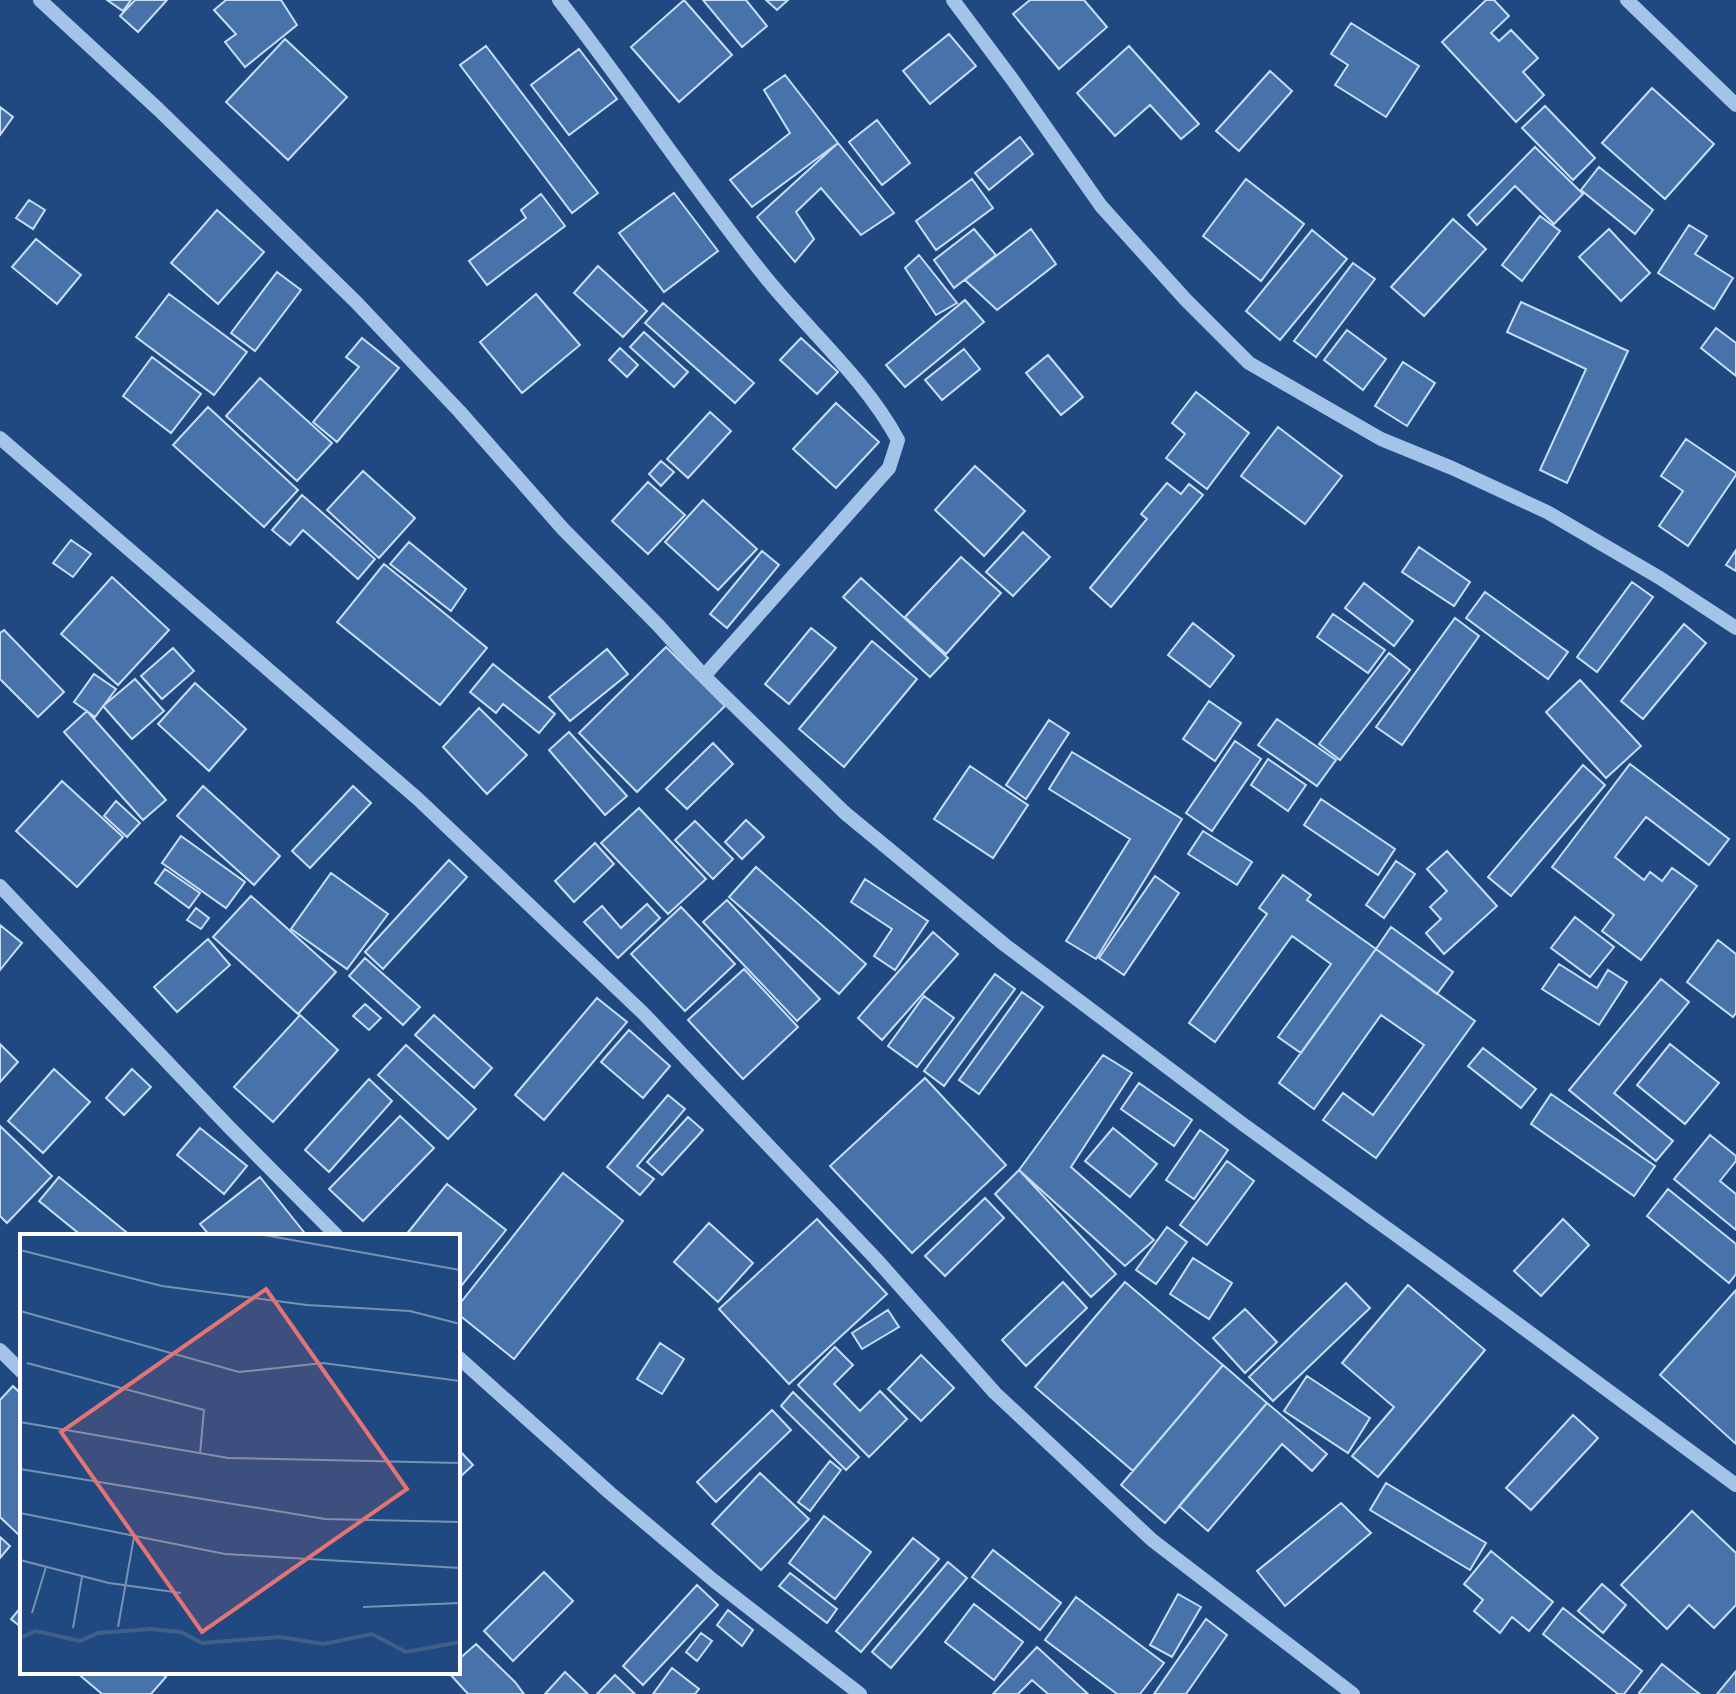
<svg xmlns="http://www.w3.org/2000/svg" width="1736" height="1694" font-family="Overpass,sans-serif">
<style>
.building{fill:#4773aa;stroke:#c8ddf6;stroke-width:2}
.lines{fill:none;stroke-linecap:round;stroke-linejoin:round}
.minor{stroke:#a4c3e8;stroke-width:14}
.inset-river{fill:none;stroke:#406088;stroke-width:4}
.inset-road{fill:none;stroke:#7992b3;stroke-width:2}
.view{fill:#e47373;fill-opacity:0.15;stroke:#e47373;stroke-width:4}
.inset-edge{fill:none;stroke:#fff;stroke-width:4}
</style>
<rect width="100%" height="100%" fill="#1f4980"/>
<!-- building -->
<path class="building" d="M107,0h24l-8,11z
M135,0h32l-29,32 -18,-16z
M226,0h55l16,25 -52,42 -20,-25 11,-8 -22,-24z
M684,0l48,55 -53,47 -48,-55z
M703,0h43l21,26 -25,21z
M766,0h22l-11,10z
M1030,0h54l23,27 -48,42 -46,-55z
M1486,0h8l15,16 -18,17 8,8 12,-11 27,28 -15,14 21,23 -28,27 -74,-80z
M1351,23l68,43 -33,51 -51,-32 13,-20 -17,-11z
M949,34l27,32 -46,38 -27,-33z
M285,39l62,58 -59,63 -62,-58z
M486,46l112,147 -26,20 -112,-148z
M1129,46l70,78 -18,15 -31,-34 -35,31 -38,-43z
M579,49l38,50 -48,36 -38,-50z
M1270,71l22,20 -53,60 -23,-20z
M785,75l53,68 -86,64 -22,-27 60,-47 -26,-43z
M1652,88l62,56 -49,55 -63,-56z
M1545,106l50,52 -22,22 -51,-52z
M0,107l13,10 -13,18z
M877,120l33,43 -28,22 -33,-43z
M1020,137l13,17 -44,36 -14,-17z
M838,143l56,70 -33,22 -40,-47 -25,24 18,27 -19,23 -38,-45z
M1535,147l48,47 -29,30 -39,-38 -38,39 -9,-10z
M1599,167l54,43 -18,24 -54,-44z
M972,179l21,29 -57,42 -20,-29z
M1246,179l58,45 -43,57 -58,-45z
M674,193l44,58 -54,41 -45,-59z
M541,194l24,32 -78,59 -18,-24 57,-43 -5,-8z
M29,200l16,10 -12,19 -17,-11z
M217,210l47,42 -46,52 -47,-41z
M1540,216l20,15 -38,50 -20,-16z
M1453,219l33,30 -62,67 -33,-29z
M1689,225l18,11 -12,18 38,24 -19,31 -56,-36z
M974,229l22,26 -42,33 -20,-28z
M1031,229l25,35 -59,46 -32,-30z
M1609,229l41,44 -29,28 -42,-44z
M1312,230l35,29 -67,81 -34,-29z
M36,239l45,36 -24,29 -45,-37z
M919,255l38,48 -21,12 -31,-47z
M1353,263l22,16 -59,78 -22,-16z
M598,266l49,45 -24,26 -49,-44z
M277,272l24,18 -46,61 -24,-18z
M169,294l78,58 -33,43 -78,-58z
M536,294l44,51 -58,48 -42,-51z
M965,300l19,22 -79,65 -19,-22z
M1521,302l107,49 -61,132 -27,-13 46,-101 -79,-37z
M663,303l91,80 -19,20 -90,-80z
M1716,328l20,15v33l-35,-28z
M1347,330l39,29 -23,31 -39,-30z
M644,332l44,40 -14,15 -44,-40z
M362,338l37,30 -62,74 -24,-20 46,-55 -13,-10z
M801,338l37,34 -21,22 -37,-34z
M620,348l18,17 -11,12 -18,-17z
M964,349l16,20 -38,31 -17,-20z
M1048,355l35,42 -22,18 -35,-42z
M152,357l49,37 -30,39 -48,-37z
M1403,362l32,21 -28,43 -32,-20z
M260,378l72,65 -35,38 -71,-65z
M1196,392l53,41 -42,56 -41,-31 19,-24 -13,-11z
M836,403l43,39 -43,46 -43,-39z
M208,407l90,83 -34,37 -91,-82z
M710,412l21,19 -43,47 -21,-19z
M1278,427l64,49 -37,48 -64,-48z
M1686,439l50,34v2l-48,71 -29,-20 24,-35 -22,-15z
M661,461l13,11 -13,14 -12,-12z
M975,466l50,45 -41,45 -49,-46z
M363,471l52,47 -36,40 -52,-48z
M648,482l37,33 -37,39 -36,-33z
M1167,483l14,11 8,-10 14,11 -92,112 -21,-19 57,-69 -6,-5z
M302,495l73,64 -17,20 -55,-49 -13,15 -18,-15z
M703,500l54,49 -39,41 -53,-48z
M1023,532l27,25 -37,39 -27,-24z
M71,540l20,14 -18,23 -20,-14z
M409,542l57,47 -15,22 -61,-47z
M1419,547l51,35 -16,24 -52,-34z
M1736,550v21l-10,-6z
M762,551l17,14 -52,63 -17,-14z
M961,557l40,36 -55,61 -41,-37z
M384,564l103,84 -47,57 -103,-83z
M112,577l57,53 -51,55 -57,-51z
M861,578l87,80 -18,19 -87,-80z
M1632,582l21,15 -56,75 -20,-15z
M1364,583l49,38 -19,25 -49,-38z
M1485,592l83,60 -20,27 -82,-61z
M1333,614l52,36 -17,23 -51,-36z
M1455,618l24,18 -77,109 -26,-18z
M1193,623l41,33 -24,31 -42,-32z
M1684,624l22,19 -63,76 -22,-18z
M811,628l25,20 -47,56 -24,-20z
M4,630l60,62 -26,25 -38,-38v-46z
M872,641l45,38 -73,88 -45,-38z
M666,647l59,59 -88,86 -58,-59z
M173,648l21,23 -32,28 -21,-23z
M607,649l21,25 -58,47 -21,-24z
M1389,653l21,17 -70,90 -21,-16z
M493,664l62,50 -16,19 -36,-29 -7,9 -26,-21z
M94,674l22,15 -21,28 -21,-15z
M135,679l29,32 -32,28 -29,-33z
M1580,680l61,66 -35,32 -60,-66z
M195,683l51,46 -37,42 -51,-47z
M1209,701l32,22 -26,38 -32,-22z
M479,708l48,47 -40,39 -44,-47z
M87,711l79,89 -23,20 -79,-88z
M1277,719l59,41 -19,26 -59,-41z
M1049,720l20,13 -43,66 -20,-14z
M569,732l58,64 -22,19 -56,-65z
M1235,741l26,18 -49,72 -26,-18z
M713,743l20,21 -46,45 -21,-20z
M1072,752l110,67 -86,140 -30,-18 64,-102 -81,-50z
M1268,759l38,26 -18,26 -37,-26z
M1630,764l99,75 -20,26 -63,-48 -31,40 29,23 6,-8 12,9 10,-13 25,18 -56,74 -39,-29 12,-16 -62,-48z
M1583,765l22,20 -94,111 -23,-19z
M970,766l58,39 -35,53 -59,-39z
M62,781l61,56 -46,50 -61,-56z
M203,786l77,70 -26,29 -77,-69z
M353,786l18,17 -61,65 -18,-17z
M1321,799l74,50 -17,26 -74,-50z
M116,801l24,22 -13,14 -23,-21z
M639,808l67,71 -38,35 -67,-71z
M746,820l18,17 -22,22 -17,-17z
M695,821l38,38 -20,20 -38,-39z
M1203,831l49,31 -15,23 -49,-31z
M181,836l64,46 -19,26 -64,-45z
M595,843l19,21 -40,38 -19,-21z
M1447,851l50,55 -53,48 -18,-21 15,-14 -11,-12 17,-16 -20,-22z
M449,860l18,17 -84,92 -18,-17z
M1396,861l19,13 -31,44 -18,-13z
M756,867l110,97 -27,30 -110,-97z
M165,869l35,24 -11,15 -34,-25z
M331,873l57,41 -41,55 -56,-40z
M1283,875l28,20 -4,5 69,49 -75,104 -23,-16 53,-73 -39,-28 -77,106 -26,-19 78,-109 -8,-6z
M1155,876l24,17 -55,82 -25,-17z
M865,879l63,42 -33,49 -21,-14 18,-27 -41,-27z
M251,896l85,76 -38,42 -85,-77z
M727,900l93,99 -23,22 -94,-99z
M647,904l13,14 -42,40 -34,-36 18,-16 19,22z
M681,907l54,57 -50,47 -54,-57z
M196,908l13,10 -8,11 -14,-9z
M1575,917l39,30 -24,30 -39,-29z
M0,925l22,18 -22,27z
M1391,927l62,45 -16,22 -61,-45z
M933,932l25,22 -76,86 -24,-22z
M208,939l22,26 -53,47 -23,-25z
M1718,940l18,14v59l-3,4 -46,-35z
M1376,949l99,72 -99,137 -53,-38 20,-27 30,22 51,-70 -43,-30 -67,94 -35,-26z
M365,958l55,49 -17,18 -54,-49z
M1559,964l38,24 11,-18 19,12 -28,43 -57,-36z
M744,969l54,58 -55,52 -55,-59z
M995,974l20,15 -71,97 -20,-15z
M1661,979l28,23 -75,91 59,48 -17,20 -87,-71z
M1022,992l21,15 -64,87 -20,-14z
M924,996l30,22 -37,49 -29,-21z
M597,998l30,24 -83,98 -29,-25z
M365,1004l16,14 -12,12 -16,-14z
M300,1015l38,35 -65,72 -39,-35z
M434,1015l58,53 -18,20 -59,-53z
M629,1030l41,36 -27,32 -42,-36z
M0,1044l18,18 -18,20z
M1670,1044l49,39 -34,41 -48,-39z
M406,1045l70,64 -28,30 -70,-64z
M1483,1048l53,41 -15,19 -53,-42z
M1103,1055l29,18 -61,94 83,73 -29,26 -106,-96z
M54,1069l36,33 -47,51 -35,-32z
M132,1069l19,18 -27,28 -18,-17z
M925,1078l81,87 -94,88 -82,-87z
M369,1079l23,22 -63,71 -24,-22z
M1139,1083l53,37 -18,26 -53,-37z
M1551,1094l104,72 -21,30 -103,-72z
M668,1095l17,14 -48,57 17,13 -14,16 -33,-28z
M400,1116l34,32 -71,73 -34,-32z
M688,1117l15,13 -41,45 -15,-13z
M0,1126l52,50 -45,47 -7,-7z
M200,1128l47,38 -23,28 -47,-39z
M1113,1128l44,36 -27,33 -45,-36z
M1200,1130l28,20 -34,49 -28,-19z
M1710,1135l26,21v5l-16,20 16,13v36l-62,-51z
M1227,1161l27,20 -47,64 -27,-20z
M1019,1170l97,104 -25,23 -96,-103z
M563,1173l60,48 -109,138 -56,-45v-8z
M59,1177l72,59h-49l-43,-35z
M260,1177l47,59h-97l-10,-12z
M447,1184l59,46 -48,60v-54h-53z
M1668,1189l68,55v30l-7,9 -82,-67z
M985,1198l19,20 -59,58 -20,-20z
M817,1219l70,75 -98,90 -70,-75z
M1563,1219l26,26 -48,51 -27,-25z
M709,1223l44,40 -35,39 -44,-40z
M1167,1227l20,15 -31,42 -20,-14z
M1193,1258l39,25 -23,36 -39,-25z
M1063,1282l24,26 -61,58 -24,-26z
M1125,1282l98,83 -90,106 -98,-84z
M1346,1283l24,25 -97,93 -24,-24z
M1408,1285l77,65 -107,127 -26,-21 42,-49 -52,-44z
M1736,1290v154l-76,-69z
M1245,1309l32,33 -32,31 -32,-35z
M888,1310l11,17 -37,22 -10,-16z
M660,1343l24,16 -22,35 -25,-15z
M835,1347l18,18 -19,19 26,27 20,-20 27,28 -38,38 -71,-72z
M921,1355l33,33 -33,33 -33,-32z
M1223,1365l44,38 -102,120 -44,-38z
M1307,1376l63,42 -22,35 -64,-42z
M13,1386l9,9v143l-22,-21v-117z
M793,1392l66,65 -13,13 -65,-64z
M1267,1403l60,51 -15,17 -30,-27 -74,87 -29,-25z
M772,1410l19,20 -75,72 -19,-20z
M1573,1415l25,23 -67,72 -25,-22z
M458,1449l15,16 -15,14z
M830,1461l11,9 -31,41 -12,-9z
M760,1473l49,46 -48,51 -49,-46z
M1386,1483l100,60 -16,27 -100,-60z
M1341,1503l30,30 -86,73 -28,-35z
M1692,1511l44,42v52l-22,23 -25,-23 -22,24 -46,-44z
M824,1516l47,36 -36,47 -46,-36z
M0,1537l10,9 -10,12z
M913,1538l26,21 -78,93 -25,-21z
M993,1550l68,53 -21,27 -68,-53z
M1491,1551l62,51 -24,29 -17,-14 -12,16 -26,-22 9,-11 -19,-16z
M948,1562l19,16 -76,90 -19,-16z
M544,1572l29,29 -60,60 -29,-30z
M790,1573l47,36 -10,14 -48,-37z
M1602,1584l24,21 -23,28 -25,-22z
M697,1585l21,20 -75,80 -20,-19z
M1178,1594l23,13 -29,50 -22,-12z
M1076,1597l88,66 -24,31h-23l-72,-54z
M974,1604l49,38 -29,38 -49,-38z
M22,1606v22l-11,-9z
M1563,1608l79,63 -18,23h-6l-75,-60z
M728,1610l25,20 -11,16 -25,-21z
M1206,1619l21,16 -41,59h-32z
M701,1633l11,8 -15,20 -11,-9z
M476,1644l39,38 9,12h-56l-20,-22h10v-12z
M1037,1647l51,47h-40l-16,-14 -14,14h-25z
M1662,1664l31,25 7,5h-60l-1,-1z
M672,1668l27,21 -4,5h-42z
M1736,1671v23h-19z
M76,1672h83l7,5 -15,17h-49z
M565,1672l23,22h-43z
M615,1675l20,19h-38z"/>
<g class="lines">
<!-- minor -->
<path class="minor" d="M40,0l118,109 198,193 104,110 103,117 96,97 45,50 141,137 160,132 239,180 202,146 290,214
M559,0c71,91 135,189 208,279 43,53 98,100 131,161l-9,28 -185,208
M953,0l59,79 89,127 84,93 64,64 132,76 71,29 95,44 113,66 76,50
M1627,0l109,105
M0,438l418,361 225,214 233,246 119,134 157,147 201,154
M0,886l228,240 109,110
M0,1350l22,22
M458,1357l152,136 103,87 147,114"/>
</g>
<!-- overview -->
<g transform="translate(20 1234)">
<rect width="440" height="440" fill="#1f4980"/>
<path class="inset-river" d="M0,404l16,-7 44,10 18,-8 53,-4 30,3 21,11 78,-6 43,7 49,-10 34,18 54,-10"/>
<path class="inset-road" d="M244,1l196,35M0,16l142,36 145,19 103,6 50,13M0,77l219,61 84,-9 137,18M7,129l177,47 -4,44M0,188l208,36 232,5M0,235l305,50 135,3M0,279l205,41 235,14M0,326l89,23 72,10M343,373l97,-4M12,379l14,-46M98,393l16,-90M53,394l9,-51"/>
<path class="view" d="M246,55l141,200 -205,143 -141,-200z"/>
<rect width="440" height="440" class="inset-edge"/>
</g>
</svg>
